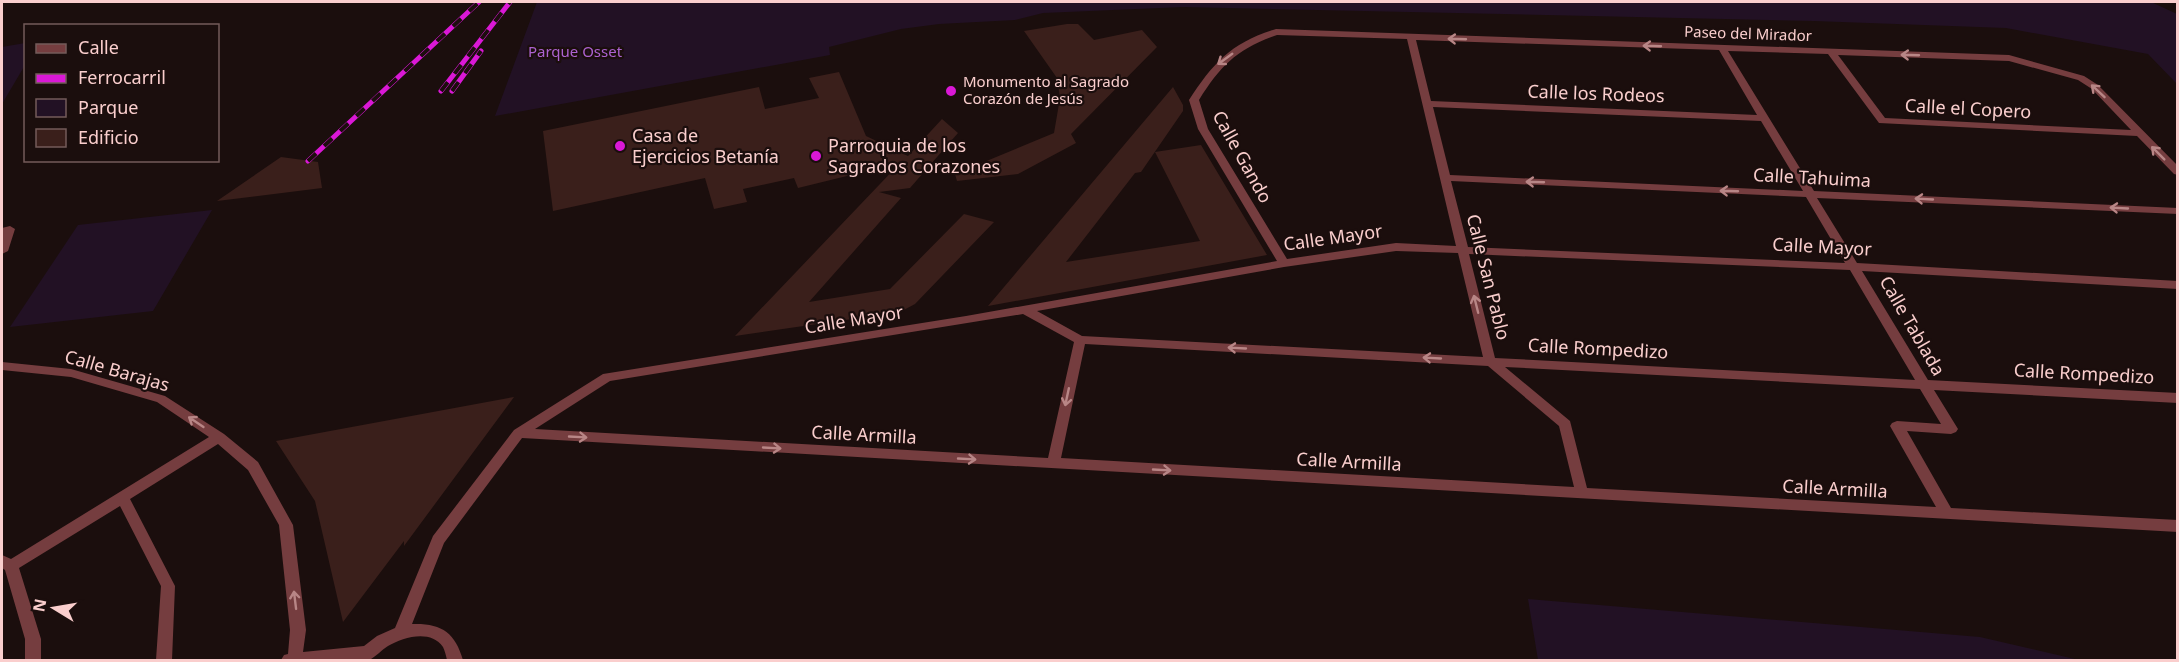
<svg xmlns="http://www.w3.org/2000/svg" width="2179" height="662" font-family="'Noto Sans',sans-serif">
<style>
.green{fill:#221124}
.building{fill:#3a1f1b}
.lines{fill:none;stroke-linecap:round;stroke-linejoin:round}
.street{fill:#753d3f;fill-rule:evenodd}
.rail-casing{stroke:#da18d6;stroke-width:5}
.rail{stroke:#1b0e0d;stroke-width:4;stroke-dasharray:11;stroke-linecap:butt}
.oneway{stroke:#b88686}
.poi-dot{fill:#da18d6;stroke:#1b0e0d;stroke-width:2}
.labels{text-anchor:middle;stroke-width:4.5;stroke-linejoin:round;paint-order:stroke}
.far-street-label{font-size:15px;fill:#facecd;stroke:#1b0e0d}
.far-park-label{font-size:15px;fill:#ac62d0;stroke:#1b0e0d}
.far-poi-label{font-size:15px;fill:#facecd;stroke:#1b0e0d;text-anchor:start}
.street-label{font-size:18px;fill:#facecd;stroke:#1b0e0d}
.poi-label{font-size:18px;fill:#facecd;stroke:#1b0e0d;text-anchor:start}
</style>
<rect width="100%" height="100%" fill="#1b0e0d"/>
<path class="green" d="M537 2H2151L2177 14V84L2148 54 2006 28 1814 21 1183 7 1043 13 1015 20 939 24 901 29 829 47 830 55 495 116Z
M25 43V65L2 104V47Z
M212 210 153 311 10 327 78 225Z
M1528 599 1980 637 2079 660H1538Z"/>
<path class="building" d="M1067 24H1078L1094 40 1142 30 1157 47 1071 134 1076 143 1018 174 957 181 955 174 1054 133 1060 98 1057 78 1024 31Z
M839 72 866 136 908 156 942 119 958 133 910 188 879 192 901 198 809 302 890 289 964 214 994 222 915 304 900 312 735 336 900 163 798 188 794 178 743 189 747 202 714 209 705 178 553 211 543 131 759 87 765 109 819 98 809 78Z
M1173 87 1183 105V111L1141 172 1135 173 1066 262 1200 241 1155 152 1201 145 1267 255 988 306Z
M281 157 318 162 322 188 217 201Z
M514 397 404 546V541L343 622 315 501 276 441Z"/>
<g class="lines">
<path class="street" d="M1276 29 2009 55 2084 76 2098 85 2178 166V175L2174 174 2137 136 1879 123 1828 54 1728 51 1814 191 2178 208V214L1817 198 1857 263 2178 281V289L1862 271 1928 380 2178 393V403L1934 390 1958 429 1956 432 1951 434 1907 431 1951 508 2178 520V532L522 438 444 543 412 624C441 623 455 632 463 660H447C446 656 445 651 443 647 431 629 403 637 388 646 381 650 376 657 369 660 363 662 294 660 281 660L284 655 288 654 290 630 279 525 248 470 218 444 130 499 175 586 172 660H156L161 586 120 506 19 568 41 639V660H25V639L5 570 2 568V555L11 559 209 437 157 402 71 377 2 370V362L71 369 165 396 224 434 258 462 293 525 306 630 303 652 364 646 377 636 395 628 433 536 514 430 603 374 966 316 1277 261 1198 129 1189 100C1213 63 1232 42 1276 29ZM1277 35 1407 39 1456 246 1396 243 1287 259 1208 129 1199 100C1221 65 1237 49 1277 35ZM1416 40 1719 50 1757 115 1431 101ZM1838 55 2009 61 2078 80 2092 89 2131 130 1885 118ZM1433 107 1761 121 1803 191 1450 175ZM1451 181 1806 197 1845 263 1468 247ZM1396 251 1458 253 1483 357 1082 336 1037 311 1284 267ZM1469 254 1850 270 1915 380 1495 358ZM1023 314 1074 342 1048 458 535 429 610 381ZM1085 344 1488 366 1559 426 1574 487 1061 458ZM1505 367 1920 389 1941 424 1897 421 1892 423 1890 426 1936 507 1587 488 1570 421Z
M10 226 15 229 8 251 2 254V228Z"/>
<defs>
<path id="rail" d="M441 91 510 2
M452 91 481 51
M308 161 479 2"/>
</defs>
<use href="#rail" class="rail-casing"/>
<use href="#rail" class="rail"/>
</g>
<defs><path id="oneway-shaft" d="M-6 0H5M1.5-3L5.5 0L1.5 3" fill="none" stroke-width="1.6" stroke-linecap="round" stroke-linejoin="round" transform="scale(1.5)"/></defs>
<g class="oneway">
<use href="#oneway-shaft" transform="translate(1457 39) rotate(-178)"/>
<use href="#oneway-shaft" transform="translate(1652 46) rotate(-178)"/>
<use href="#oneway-shaft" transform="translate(1910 55) rotate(-178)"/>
<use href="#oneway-shaft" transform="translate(1225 59) rotate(144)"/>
<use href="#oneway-shaft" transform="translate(2098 91) rotate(-137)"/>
<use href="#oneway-shaft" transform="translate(2158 153) rotate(-135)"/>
<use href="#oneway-shaft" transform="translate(1535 182) rotate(-178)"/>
<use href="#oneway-shaft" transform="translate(1729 191) rotate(-178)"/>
<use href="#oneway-shaft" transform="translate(1924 199) rotate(-177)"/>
<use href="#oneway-shaft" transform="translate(2119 208) rotate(-177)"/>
<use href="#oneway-shaft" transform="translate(1476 304) rotate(-104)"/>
<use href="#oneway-shaft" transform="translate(1237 348) rotate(-177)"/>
<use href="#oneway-shaft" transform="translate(1432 358) rotate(-177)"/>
<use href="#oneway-shaft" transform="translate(1067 397) rotate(102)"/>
<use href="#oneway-shaft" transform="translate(196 422) rotate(-146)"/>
<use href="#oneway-shaft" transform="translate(578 437) rotate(3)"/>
<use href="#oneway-shaft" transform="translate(772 448) rotate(3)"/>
<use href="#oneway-shaft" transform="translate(967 459) rotate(3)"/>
<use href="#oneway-shaft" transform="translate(1162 470) rotate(3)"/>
<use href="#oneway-shaft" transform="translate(295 600) rotate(-97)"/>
</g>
<g class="poi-dot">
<circle cx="951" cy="91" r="6"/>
<circle cx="620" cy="146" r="6"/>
<circle cx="816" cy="156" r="6"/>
</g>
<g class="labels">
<g class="far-street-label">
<text transform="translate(1748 34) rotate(2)" y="5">Paseo del Mirador</text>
</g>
<g class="far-park-label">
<text x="575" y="57">Parque Osset</text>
</g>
<g class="far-poi-label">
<text x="963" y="87">Monumento al Sagrado<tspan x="963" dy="17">Corazón de Jesús</tspan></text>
</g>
<g class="street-label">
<text transform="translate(1596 94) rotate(2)" y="6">Calle los Rodeos</text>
<text transform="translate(1968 109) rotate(3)" y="6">Calle el Copero</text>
<text transform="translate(1242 157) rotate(61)" y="6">Calle Gando</text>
<text transform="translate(1812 178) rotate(3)" y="6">Calle Tahuima</text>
<text transform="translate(1333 238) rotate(-8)" y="6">Calle Mayor</text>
<text transform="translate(1822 247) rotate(3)" y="6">Calle Mayor</text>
<text transform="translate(1488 277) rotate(76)" y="6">Calle San Pablo</text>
<text transform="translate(854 320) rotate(-9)" y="6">Calle Mayor</text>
<text transform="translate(1912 326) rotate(60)" y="6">Calle Tablada</text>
<text transform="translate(1598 349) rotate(3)" y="6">Calle Rompedizo</text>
<text transform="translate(117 371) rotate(16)" y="6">Calle Barajas</text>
<text transform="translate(2084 374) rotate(3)" y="6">Calle Rompedizo</text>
<text transform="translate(864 435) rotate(3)" y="6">Calle Armilla</text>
<text transform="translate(1349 462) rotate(3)" y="6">Calle Armilla</text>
<text transform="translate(1835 489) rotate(3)" y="6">Calle Armilla</text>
</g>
<g class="poi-label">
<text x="632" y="142">Casa de<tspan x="632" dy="21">Ejercicios Betanía</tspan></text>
<text x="828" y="152">Parroquia de los<tspan x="828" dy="21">Sagrados Corazones</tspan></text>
</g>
</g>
<rect width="2179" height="662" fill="none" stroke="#facecd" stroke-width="6"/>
<rect x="24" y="24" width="195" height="138" fill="#1b0e0d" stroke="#745b5a" stroke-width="1.5"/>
<rect x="36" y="44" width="30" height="9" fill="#753d3f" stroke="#745b5a" stroke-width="1.5"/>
<text x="78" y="54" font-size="18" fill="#facecd">Calle</text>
<rect x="36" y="74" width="30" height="9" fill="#da18d6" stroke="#745b5a" stroke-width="1.5"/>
<text x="78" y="84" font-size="18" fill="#facecd">Ferrocarril</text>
<rect x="36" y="99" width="30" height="18" fill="#221124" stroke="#745b5a" stroke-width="1.5"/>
<text x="78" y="114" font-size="18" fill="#facecd">Parque</text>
<rect x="36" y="129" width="30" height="18" fill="#3a1f1b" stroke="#745b5a" stroke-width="1.5"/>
<text x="78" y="144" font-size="18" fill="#facecd">Edificio</text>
<g transform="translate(54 608) rotate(281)" stroke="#1b0e0d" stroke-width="4.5" paint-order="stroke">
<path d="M0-4.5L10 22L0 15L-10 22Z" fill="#facecd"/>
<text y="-9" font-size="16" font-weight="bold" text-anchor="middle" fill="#facecd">N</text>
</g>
</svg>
